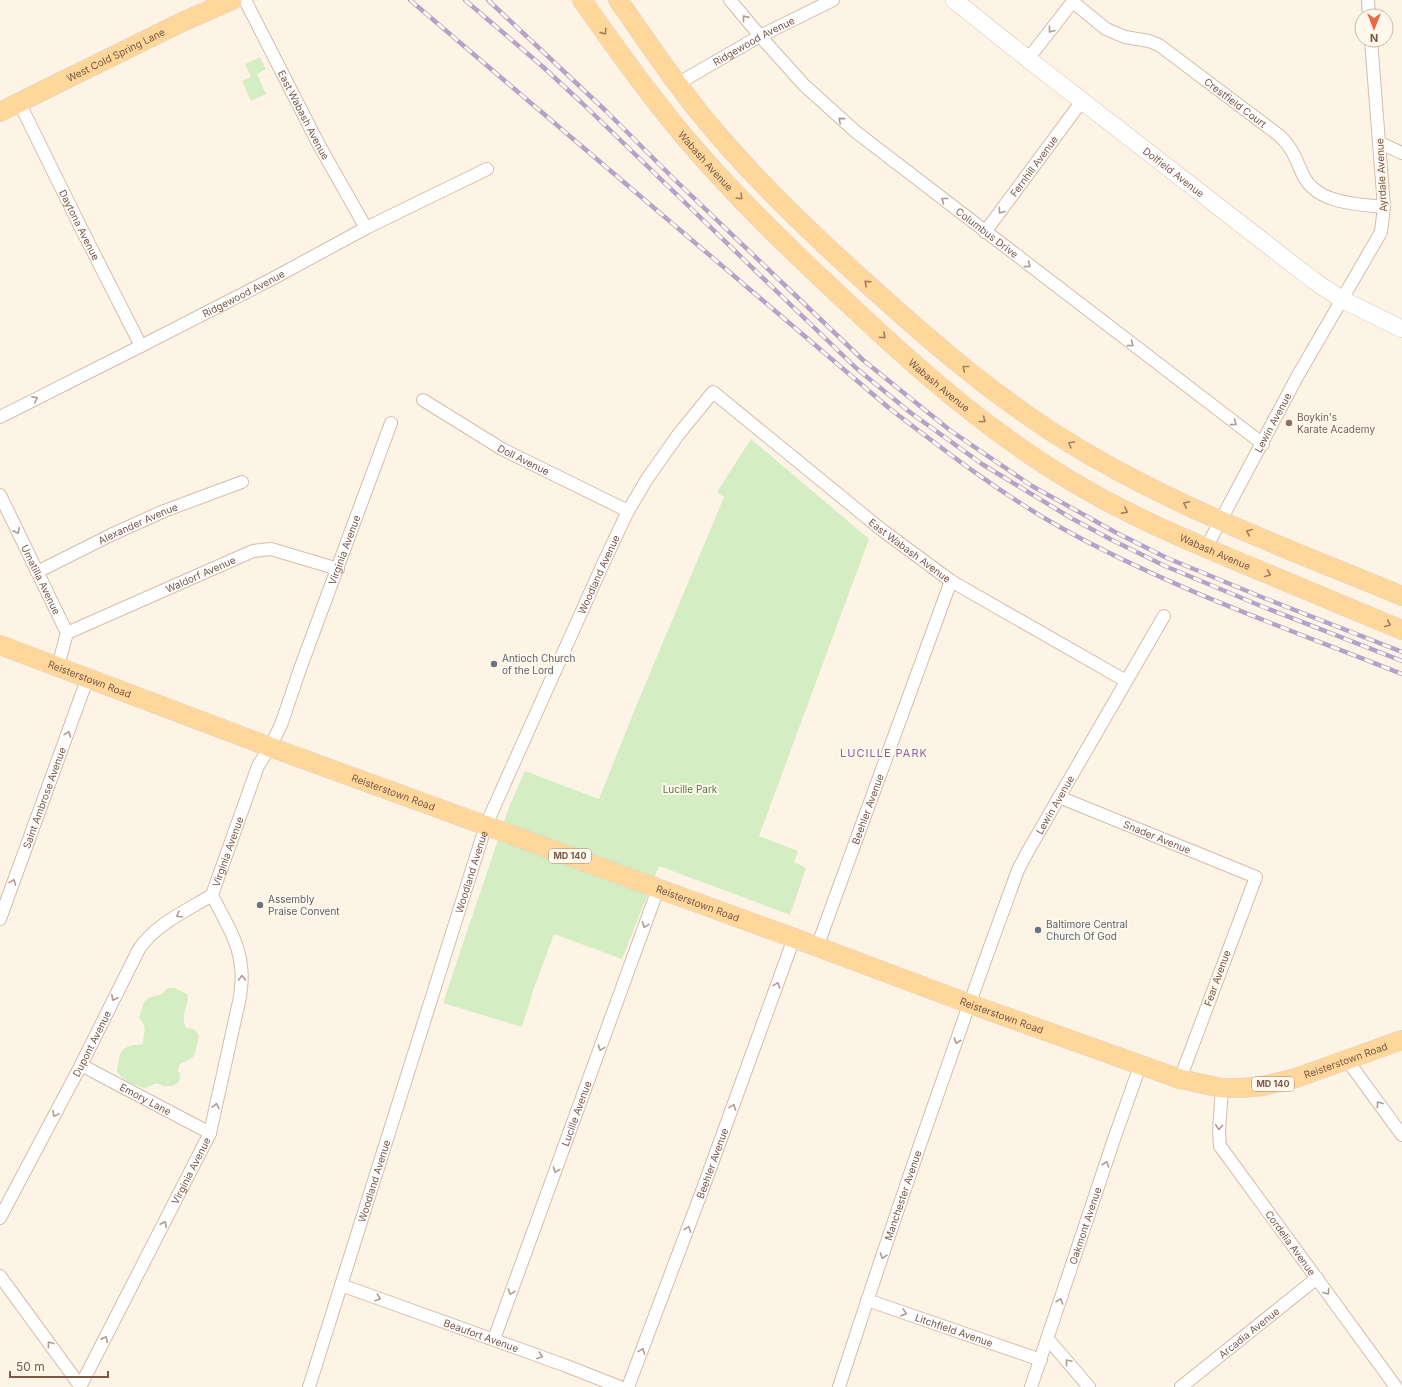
<svg xmlns="http://www.w3.org/2000/svg" width="1402" height="1387" font-family="Inter,sans-serif">
<style>
.green{fill:#d5edc3}
.lines{fill:none;stroke-linecap:round;stroke-linejoin:round}
.street-casing{stroke:#d3bdad;stroke-width:14}
.secondary-casing{stroke:#d6bdaa;stroke-width:18}
.primary-casing{stroke:#dcd4cf;stroke-width:20}
.street{stroke:#fff;stroke-width:12}
.secondary{stroke:#fff;stroke-width:17}
.primary{stroke:#ffd79b;stroke-width:19}
.rail-casing{stroke:#b6a2c9;stroke-width:4.5}
.rail{stroke:#fff8ed;stroke-width:3;stroke-dasharray:9;stroke-linecap:butt}
.oneway{stroke:#af9b91}
.oneway2{stroke:#a17e61}
.education-dot{fill:#8d6e63;stroke:#fff8ed;stroke-width:1.5}
.worship-dot{fill:#6b7280;stroke:#fff8ed;stroke-width:1.5}
.labels{text-anchor:middle;stroke-width:4;stroke-linejoin:round;paint-order:stroke}
.shield{fill:#fff8ed;stroke:#a1887a;stroke-width:1}
.shield-label{font-size:9px;font-weight:bold;fill:#795848}
.street-label{font-size:10px;fill:#795848;stroke:#fff8ed}
.education-label{font-size:10px;fill:#785e54;stroke:#fff8ed;text-anchor:start}
.worship-label{font-size:10px;fill:#5b616d;stroke:#fff8ed;text-anchor:start}
.park-label{font-size:10px;fill:#507a3c;stroke:#fff8ed}
.neighbourhood-label{font-size:11px;letter-spacing:1px;fill:#88649d;stroke:#fff8ed}
</style>
<rect width="100%" height="100%" fill="#fef4e5"/>
<path class="green" d="M260 57 266 69 257 74 266 94 251 101 242 81 251 77 245 64Z
M751 439 869 539 759 836 798 851 794 862 806 868 790 915 659 866 622 959 554 934 534 988 522 1027 443 1003 509 807 525 771 599 799 637 704 724 497 717 492Z
M167 988H175L187 994C191 1004 179 1014 186 1028L193 1029 197 1032 199 1036 195 1054 193 1057 180 1064 178 1070C184 1081 175 1088 164 1086 160 1085 159 1083 155 1084 151 1085 148 1088 143 1088 134 1084 123 1081 117 1072 120 1051 119 1046 143 1044 143 1031 149 1029 139 1018L144 1002 148 998 162 994Z"/>
<g class="lines">
<defs>
<g id="street">
<path id="s1" d="M245 0 319 145 366 228"/>
<path id="s2" d="M730 0 760 36 804 85 856 132 1263 444"/>
<path d="M1368 0 1369 16"/>
<path id="s3" d="M1073 2 1106 29 1125 37 1149 41 1159 45 1280 136C1294 150 1295 158 1303 175 1317 204 1357 204 1384 207"/>
<path d="M1028 59 1074 0"/>
<path id="s4" d="M677 84 760 36 833 0"/>
<path id="s5" d="M19 102 81 228 141 346"/>
<path d="M1380 143 1402 153"/>
<path id="s6" d="M985 232 1082 101"/>
<path id="s7" d="M423 400 502 449 628 511"/>
<path id="s8" d="M0 417 141 346 270 280 366 228 487 169"/>
<path id="s9" d="M0 495 67 633 58 666"/>
<path id="s10" d="M1206 548 1297 377 1381 232 1384 207 1371 40"/>
<path id="s11" d="M37 572 113 534 164 511 242 482"/>
<path id="s12" d="M67 633 253 551 271 549 338 569"/>
<path id="s13" d="M1059 797 1256 877 1180 1079"/>
<path id="s14" d="M0 919 88 677"/>
<path id="s15" d="M817 947 951 581"/>
<path d="M1347 1060 1402 1135"/>
<path id="s16" d="M81 1065 210 1133"/>
<path id="s17" d="M1222 1088 1219 1131 1220 1146 1396 1387"/>
<path id="s18" d="M0 1218 81 1065 139 949C156 924 186 911 212 895"/>
<path d="M0 1276 81 1387"/>
<path id="s19" d="M341 1285 564 1365 620 1387"/>
<path id="s20" d="M867 1300 1041 1360"/>
<path d="M1047 1338 1089 1387"/>
<path id="s21" d="M494 1339 658 889"/>
<path id="s22" d="M80 1387 210 1133 240 997C241 987 243 977 241 967 239 941 223 918 212 895L258 766 270 747 281 725 300 669 391 423"/>
<path id="s23" d="M309 1387 486 825 603 564 628 511 647 479 678 435 713 392 882 530 951 581 1126 681"/>
<path id="s24" d="M628 1387 702 1191 794 938"/>
<path id="s25" d="M839 1387C895 1214 955 1041 1018 870L1028 851 1164 616"/>
<path id="s26" d="M1031 1387 1113 1142 1140 1066"/>
<path id="s27" d="M1181 1387 1317 1278"/>
</g>
<g id="secondary">
<path id="s28" d="M954 0 1028 59 1313 280 1341 299 1402 329"/>
</g>
<g id="primary">
<path id="s29" d="M582 0C614 46 647 92 683 135 735 197 795 254 854 309 927 378 1004 444 1092 493 1143 522 1197 544 1251 567 1301 588 1352 609 1402 630"/>
<path d="M618 0C647 41 675 84 707 122 758 183 815 237 874 290 935 345 998 399 1068 442 1173 507 1289 549 1402 596"/>
<path id="s30" d="M0 112 182 22 232 0"/>
<path id="s31" d="M0 645 270 747 794 938 970 1004 1180 1079 1222 1088H1243L1263 1086 1296 1078 1402 1040"/>
</g>
</defs>
<use href="#street" class="street-casing"/>
<use href="#secondary" class="secondary-casing"/>
<use href="#primary" class="primary-casing"/>
<use href="#street" class="street"/>
<use href="#secondary" class="secondary"/>
<use href="#primary" class="primary"/>
<defs>
<path id="rail" d="M410 0 889 408C944 450 998 492 1058 526 1167 587 1286 628 1402 674
M465 0 542 66 581 102 856 368 911 413 982 464 1071 518 1112 540 1165 566 1261 606 1402 661
M488 0 606 111 675 180 863 360 951 431 1032 486 1115 532 1167 558 1264 598 1402 652"/>
</defs>
<use href="#rail" class="rail-casing"/>
<use href="#rail" class="rail"/>
</g>
<defs><path id="oneway-chevron" d="M-2-3.5L2.5 0L-2 3.5" fill="none" stroke-width="1.6" stroke-linecap="round" stroke-linejoin="round"/></defs>
<g class="oneway">
<use href="#oneway-chevron" transform="translate(745 18) rotate(-129)"/>
<use href="#oneway-chevron" transform="translate(1051 30) rotate(128)"/>
<use href="#oneway-chevron" transform="translate(841 120) rotate(-139)"/>
<use href="#oneway-chevron" transform="translate(944 200) rotate(-142)"/>
<use href="#oneway-chevron" transform="translate(1001 211) rotate(126)"/>
<use href="#oneway-chevron" transform="translate(1028 265) rotate(37)"/>
<use href="#oneway-chevron" transform="translate(1131 344) rotate(37)"/>
<use href="#oneway-chevron" transform="translate(35 399) rotate(-26)"/>
<use href="#oneway-chevron" transform="translate(1234 423) rotate(37)"/>
<use href="#oneway-chevron" transform="translate(17 531) rotate(64)"/>
<use href="#oneway-chevron" transform="translate(68 734) rotate(-70)"/>
<use href="#oneway-chevron" transform="translate(13 882) rotate(-70)"/>
<use href="#oneway-chevron" transform="translate(179 915) rotate(150)"/>
<use href="#oneway-chevron" transform="translate(645 925) rotate(110)"/>
<use href="#oneway-chevron" transform="translate(242 978) rotate(-89)"/>
<use href="#oneway-chevron" transform="translate(777 985) rotate(-70)"/>
<use href="#oneway-chevron" transform="translate(114 998) rotate(117)"/>
<use href="#oneway-chevron" transform="translate(957 1041) rotate(109)"/>
<use href="#oneway-chevron" transform="translate(601 1048) rotate(110)"/>
<use href="#oneway-chevron" transform="translate(1379 1104) rotate(-126)"/>
<use href="#oneway-chevron" transform="translate(216 1106) rotate(-78)"/>
<use href="#oneway-chevron" transform="translate(733 1107) rotate(-70)"/>
<use href="#oneway-chevron" transform="translate(55 1114) rotate(118)"/>
<use href="#oneway-chevron" transform="translate(1219 1127) rotate(94)"/>
<use href="#oneway-chevron" transform="translate(1106 1164) rotate(-71)"/>
<use href="#oneway-chevron" transform="translate(556 1170) rotate(110)"/>
<use href="#oneway-chevron" transform="translate(164 1224) rotate(-63)"/>
<use href="#oneway-chevron" transform="translate(688 1229) rotate(-69)"/>
<use href="#oneway-chevron" transform="translate(883 1256) rotate(109)"/>
<use href="#oneway-chevron" transform="translate(511 1292) rotate(110)"/>
<use href="#oneway-chevron" transform="translate(1327 1292) rotate(54)"/>
<use href="#oneway-chevron" transform="translate(378 1298) rotate(19)"/>
<use href="#oneway-chevron" transform="translate(1060 1301) rotate(-71)"/>
<use href="#oneway-chevron" transform="translate(904 1313) rotate(19)"/>
<use href="#oneway-chevron" transform="translate(105 1339) rotate(-63)"/>
<use href="#oneway-chevron" transform="translate(50 1344) rotate(-126)"/>
<use href="#oneway-chevron" transform="translate(642 1351) rotate(-69)"/>
<use href="#oneway-chevron" transform="translate(540 1356) rotate(20)"/>
<use href="#oneway-chevron" transform="translate(1068 1362) rotate(-130)"/>
</g>
<g class="oneway2">
<use href="#oneway-chevron" transform="translate(604 32) rotate(55)"/>
<use href="#oneway-chevron" transform="translate(740 197) rotate(46)"/>
<use href="#oneway-chevron" transform="translate(867 283) rotate(-138)"/>
<use href="#oneway-chevron" transform="translate(883 336) rotate(43)"/>
<use href="#oneway-chevron" transform="translate(965 368) rotate(-141)"/>
<use href="#oneway-chevron" transform="translate(983 420) rotate(37)"/>
<use href="#oneway-chevron" transform="translate(1071 444) rotate(-149)"/>
<use href="#oneway-chevron" transform="translate(1186 504) rotate(-155)"/>
<use href="#oneway-chevron" transform="translate(1125 511) rotate(28)"/>
<use href="#oneway-chevron" transform="translate(1249 532) rotate(-157)"/>
<use href="#oneway-chevron" transform="translate(1268 574) rotate(23)"/>
<use href="#oneway-chevron" transform="translate(1388 624) rotate(23)"/>
</g>
<circle class="education-dot" cx="1289" cy="423" r="4"/>
<g class="worship-dot">
<circle cx="494" cy="664" r="4"/>
<circle cx="260" cy="905" r="4"/>
<circle cx="1038" cy="930" r="4"/>
</g>
<g class="labels">
<g class="shield">
<rect x="549" y="849" width="42" height="14" rx="3"/>
<rect x="1252" y="1077" width="42" height="14" rx="3"/>
</g>
<g class="shield-label">
<text x="570" y="859">MD 140</text>
<text x="1273" y="1087">MD 140</text>
</g>
<g class="street-label">
<text dy="4" stroke="none"><textPath href="#s4" startOffset="88">Ridgewood Avenue</textPath></text>
<text dy="4" stroke="none"><textPath href="#s30" startOffset="129">West Cold Spring Lane</textPath></text>
<text dy="4" stroke="none"><textPath href="#s3" startOffset="194">Crestfield Court</textPath></text>
<text dy="4" stroke="none"><textPath href="#s1" startOffset="129">East Wabash Avenue</textPath></text>
<text dy="4" stroke="none"><textPath href="#s29" startOffset="203">Wabash Avenue</textPath></text>
<text dy="4" stroke="none"><textPath href="#s6" startOffset="82">Fernhill Avenue</textPath></text>
<text dy="4" stroke="none"><textPath href="#s28" startOffset="279">Dolfield Avenue</textPath></text>
<text transform="translate(1381 175) rotate(-93)" y="4">Ayrdale Avenue</text>
<text dy="4" stroke="none"><textPath href="#s5" startOffset="137">Daytona Avenue</textPath></text>
<text dy="4" stroke="none"><textPath href="#s2" startOffset="348">Columbus Drive</textPath></text>
<text dy="4" stroke="none"><textPath href="#s8" startOffset="273">Ridgewood Avenue</textPath></text>
<text dy="4" stroke="none"><textPath href="#s29" startOffset="527">Wabash Avenue</textPath></text>
<text dy="4" stroke="none"><textPath href="#s10" startOffset="142">Lewin Avenue</textPath></text>
<text dy="4" stroke="none"><textPath href="#s7" startOffset="117">Doll Avenue</textPath></text>
<text dy="4" stroke="none"><textPath href="#s11" startOffset="112">Alexander Avenue</textPath></text>
<text dy="4" stroke="none"><textPath href="#s22" startOffset="903">Virginia Avenue</textPath></text>
<text dy="4" stroke="none"><textPath href="#s23" startOffset="1333">East Wabash Avenue</textPath></text>
<text dy="4" stroke="none"><textPath href="#s29" startOffset="851">Wabash Avenue</textPath></text>
<text dy="4" stroke="none"><textPath href="#s12" startOffset="146">Waldorf Avenue</textPath></text>
<text dy="4" stroke="none"><textPath href="#s23" startOffset="864">Woodland Avenue</textPath></text>
<text dy="4" stroke="none"><textPath href="#s9" startOffset="94">Umatilla Avenue</textPath></text>
<text dy="4" stroke="none"><textPath href="#s31" startOffset="96">Reisterstown Road</textPath></text>
<text dy="4" stroke="none"><textPath href="#s31" startOffset="420">Reisterstown Road</textPath></text>
<text dy="4" stroke="none"><textPath href="#s14" startOffset="129">Saint Ambrose Avenue</textPath></text>
<text dy="4" stroke="none"><textPath href="#s25" startOffset="622">Lewin Avenue</textPath></text>
<text dy="4" stroke="none"><textPath href="#s15" startOffset="147">Beehler Avenue</textPath></text>
<text dy="4" stroke="none"><textPath href="#s13" startOffset="106">Snader Avenue</textPath></text>
<text dy="4" stroke="none"><textPath href="#s22" startOffset="579">Virginia Avenue</textPath></text>
<text dy="4" stroke="none"><textPath href="#s23" startOffset="540">Woodland Avenue</textPath></text>
<text dy="4" stroke="none"><textPath href="#s31" startOffset="744">Reisterstown Road</textPath></text>
<text transform="translate(1217 978) rotate(-70)" y="4">Fear Avenue</text>
<text dy="4" stroke="none"><textPath href="#s31" startOffset="1068">Reisterstown Road</textPath></text>
<text dy="4" stroke="none"><textPath href="#s18" startOffset="197">Dupont Avenue</textPath></text>
<text dy="4" stroke="none"><textPath href="#s31" startOffset="1428">Reisterstown Road</textPath></text>
<text dy="4" stroke="none"><textPath href="#s16" startOffset="73">Emory Lane</textPath></text>
<text dy="4" stroke="none"><textPath href="#s21" startOffset="240">Lucille Avenue</textPath></text>
<text dy="4" stroke="none"><textPath href="#s24" startOffset="239">Beehler Avenue</textPath></text>
<text dy="4" stroke="none"><textPath href="#s22" startOffset="243">Virginia Avenue</textPath></text>
<text dy="4" stroke="none"><textPath href="#s23" startOffset="216">Woodland Avenue</textPath></text>
<text dy="4" stroke="none"><textPath href="#s25" startOffset="202">Manchester Avenue</textPath></text>
<text dy="4" stroke="none"><textPath href="#s26" startOffset="170">Oakmont Avenue</textPath></text>
<text dy="4" stroke="none"><textPath href="#s17" startOffset="178">Cordelia Avenue</textPath></text>
<text dy="4" stroke="none"><textPath href="#s20" startOffset="92">Litchfield Avenue</textPath></text>
<text dy="4" stroke="none"><textPath href="#s27" startOffset="87">Arcadia Avenue</textPath></text>
<text dy="4" stroke="none"><textPath href="#s19" startOffset="149">Beaufort Avenue</textPath></text>
</g>
<g class="education-label">
<text x="1297" y="421">Boykin's<tspan x="1297" dy="12">Karate Academy</tspan></text>
</g>
<g class="worship-label">
<text x="502" y="662">Antioch Church<tspan x="502" dy="12">of the Lord</tspan></text>
<text x="268" y="903">Assembly<tspan x="268" dy="12">Praise Convent</tspan></text>
<text x="1046" y="928">Baltimore Central<tspan x="1046" dy="12">Church Of God</tspan></text>
</g>
<g class="park-label">
<text x="690" y="793">Lucille Park</text>
</g>
<g class="neighbourhood-label">
<text x="884" y="757">LUCILLE PARK</text>
</g>
</g>
<g transform="translate(1374 28) rotate(180)"><circle r="19" fill="#fff8ed" stroke="#c9b8ab"/>
<path d="M0-3L7 15L0 10L-7 15Z" fill="#ef6543"/>
<text y="-6" font-size="11" font-weight="bold" text-anchor="middle" fill="#795848">N</text>
</g>
<path d="M10 1371v6h98v-6" fill="none" stroke="#795848" stroke-width="2"/>
<text x="16" y="1371" font-size="12" fill="#795848" stroke="#fff8ed" stroke-width="3" paint-order="stroke">50 m</text>
</svg>
